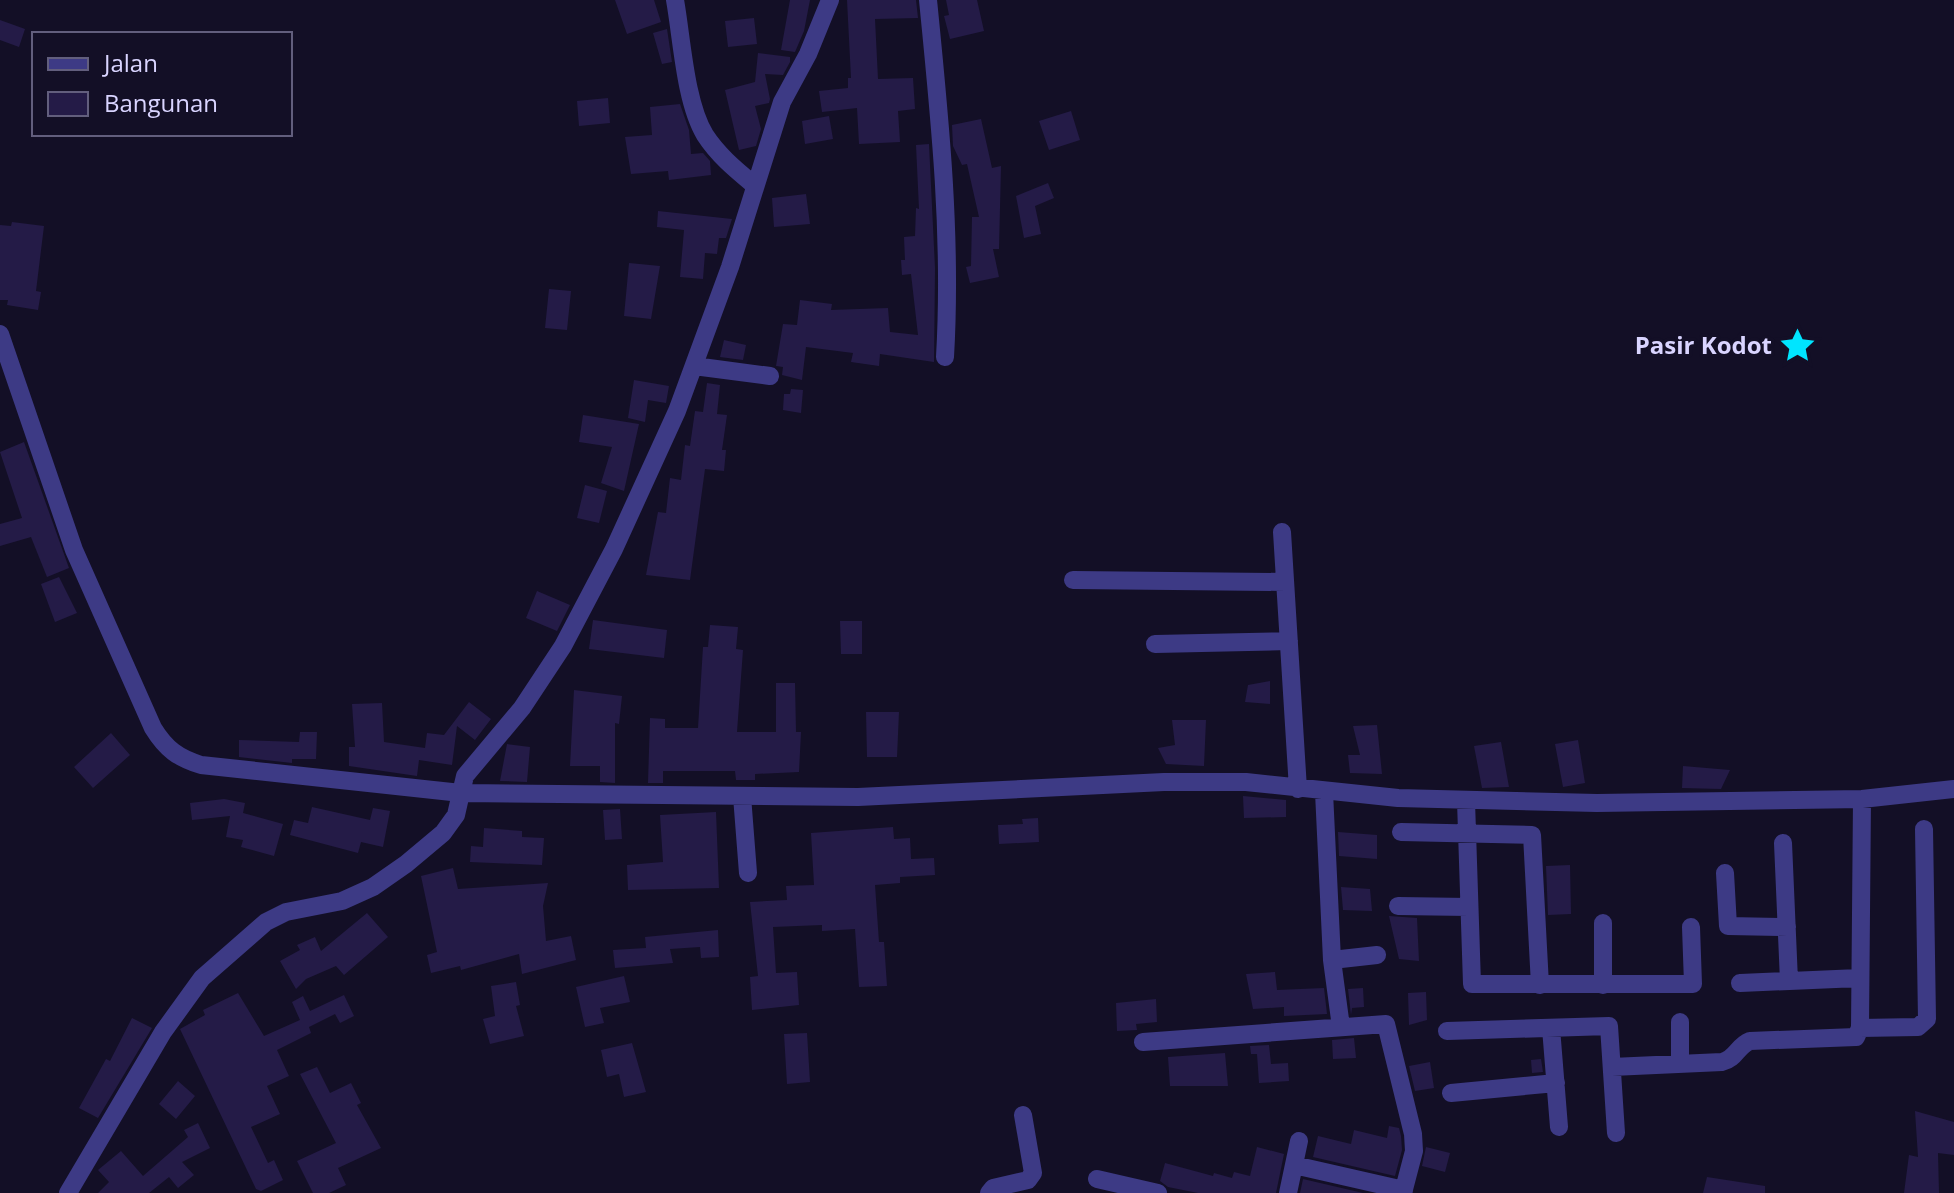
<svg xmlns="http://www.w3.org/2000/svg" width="1954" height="1193" font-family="'Open Sans',sans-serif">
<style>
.building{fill:#241b47}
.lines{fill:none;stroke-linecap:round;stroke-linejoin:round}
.minor{stroke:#3d3a85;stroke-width:18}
.labels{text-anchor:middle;stroke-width:7;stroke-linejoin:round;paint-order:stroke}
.poi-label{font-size:24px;font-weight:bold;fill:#d9d4ff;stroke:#130f26;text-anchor:end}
</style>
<rect width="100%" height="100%" fill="#130f26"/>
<path class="building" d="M615 0H654L661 22 627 34Z
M790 0H810L804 31 795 52 781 50Z
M847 0H916L918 18 875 19 878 79 913 78 915 109 898 111 900 142 859 144 857 108 822 112 819 91 848 88V78H851Z
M946 0H977L984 31 950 39 944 16 949 15Z
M754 18 757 44 728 47 725 21Z
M0 20 25 29 19 47 0 40Z
M667 29 672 62 662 64 653 33Z
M758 53 790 57V62L783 75 765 74 770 99 769 103 755 106 761 129 756 146 739 150 725 90 755 82Z
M608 98 610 123 579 126 577 101Z
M680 104 689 130 691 154 703 153 710 161 711 175 669 180 668 171 631 174 625 137 652 135 650 107Z
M1071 111 1080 140 1049 150 1039 121Z
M829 116 833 139 805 144 802 121Z
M981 119 992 168 1001 166 999 249H993L999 277 970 283 966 267 971 266 972 217H979L967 164 962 165 953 146 952 125Z
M929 144 935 268 934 362 880 354 879 366 851 362 853 353 806 347 802 380 782 375 783 367 776 366 783 324 797 325 800 300 832 304 831 310 888 308 890 332 918 335 911 274 902 275 901 260H905L904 237 915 236 916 208 919 209 916 145Z
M1048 183 1054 198 1035 206 1041 234 1024 238 1016 196Z
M806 194 810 224 774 227 772 198Z
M658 211 732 219 726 238H719L717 254 705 253 703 279 680 277 684 230 657 227Z
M12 222 44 226 36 291 41 292 38 310 7 305 8 300H0V225L11 226Z
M629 263 660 266 651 319 624 316Z
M549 289 571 291 567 330 545 328Z
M724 340 746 345 743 360 720 357Z
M634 380 669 386 666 403 648 400 645 422 628 418Z
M707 383 720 385 717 414 727 415 722 450H726L724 471 705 469 690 580 646 575 658 512 666 513 670 478 681 480 685 445 690 446 695 411 703 412Z
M791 389 803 390 801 413 783 410 784 394H790Z
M583 415 639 424 624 491 601 483 612 447 579 442Z
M24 442 69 568 47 577 31 537 0 546V524L22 518 0 452Z
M585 485 607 491 599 523 577 518Z
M59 577 77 613 55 622 41 584Z
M537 591 570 605 557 631 526 618Z
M593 620 667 630 664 658 589 649Z
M840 621H862V654H841Z
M710 625 738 627 736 649 743 650 737 732H776V683H795L796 732H801L799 772 755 774V780H736L735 771H663V783H648L650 718 665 719V728H698L703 647H708Z
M1270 681V704L1245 702 1248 685Z
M574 690 622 696 619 724 615 723V783L600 782V766H570Z
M469 702 491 719 475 740 457 726 452 765 419 760 417 776 349 766V747H355L352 704 382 703 384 742 425 748 427 733 444 735Z
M866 712H899L897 757H867Z
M1172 720H1206L1204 766 1166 764 1158 748 1175 745Z
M1377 725 1382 774 1350 773 1348 755H1360L1353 726Z
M300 732H317L316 759H292V763L239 757V740L299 742Z
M111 733 130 755 93 788 74 767Z
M1578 740 1585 783 1563 787 1555 744Z
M1501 742 1509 787 1482 788 1474 746Z
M507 744 530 747 527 782 500 781Z
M1683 766 1730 770 1721 789 1682 788Z
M1243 796 1286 800V817L1244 818Z
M224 799 245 803 243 813 283 824 274 856 241 847 243 840 226 837 230 816 192 820 190 803Z
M312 807 370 820 373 808 390 811 383 847 361 842 358 853 290 835 294 820 308 823Z
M620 809 622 839 605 840 603 810Z
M716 812 719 888 628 890 627 865 663 862 660 815Z
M1038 818 1039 842 999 844 998 825 1023 824 1022 819Z
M893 827 894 839 910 838 911 859 934 858 935 875 900 877V883L875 885 879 942H884L887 986 859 987 855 929 822 931V925L773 927 776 973 797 972 799 1005 752 1010 750 977 758 976 750 902 787 900 786 886 814 885 811 833Z
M484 828 522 831V837L544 838 542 865 470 862 471 846 483 847Z
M1338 832 1377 835V859L1339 856Z
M1570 865 1571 914 1548 915 1546 866Z
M453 868 458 889 548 883 543 906 546 941 571 936 576 960 522 974 519 954 461 970 460 966 431 973 427 955 437 952 421 876Z
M1341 887 1370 889 1372 911 1343 910Z
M367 913 388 937 344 975 336 966 306 979 296 989 280 961 300 950 297 945 315 937 321 951Z
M1389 916 1417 918 1419 961 1399 959Z
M718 930 719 957 701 958 700 947 670 949 673 963 615 968 613 950 646 948 645 937Z
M1275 972 1277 990 1324 988 1327 1014 1284 1016V1007L1253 1009 1246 974Z
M624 976 630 1002 600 1008 604 1023 585 1027 576 987Z
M516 982 520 1005 516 1006 524 1036 490 1044 483 1019 495 1016 491 986Z
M1363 988 1364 1007 1352 1008 1351 1015 1348 989Z
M1426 992 1427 1020 1409 1025 1408 993Z
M238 993 264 1036 300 1020 292 1002 303 996 310 1011 344 995 354 1016 340 1023 335 1014 309 1027 311 1033 277 1050 289 1076 267 1086 280 1114 251 1127 268 1163 274 1160 283 1180 261 1191 256 1189 180 1029 205 1015 203 1010Z
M1156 999 1157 1022 1136 1024 1137 1030 1117 1031 1116 1003Z
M132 1018 152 1028 98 1118 79 1108 106 1059 110 1061Z
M807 1033 810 1082 787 1084 784 1034Z
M1354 1038 1356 1058 1333 1059 1332 1040Z
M632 1043 646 1092 624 1097 619 1074 607 1077 601 1050Z
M1269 1045 1271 1064 1288 1063 1289 1081 1259 1083 1257 1054H1251L1250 1046Z
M1225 1053 1228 1086H1170L1168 1057Z
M1541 1059 1543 1072 1532 1073 1531 1060Z
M1430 1062 1434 1088 1415 1091 1409 1066Z
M317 1067 330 1093 351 1083 361 1103 357 1105 381 1148 338 1168 346 1185 329 1193H313L297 1161 336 1143 300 1074Z
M178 1081 195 1096 176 1119 159 1104Z
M1915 1111 1954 1122V1155L1938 1153 1939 1193H1904L1909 1155 1918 1157Z
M198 1123 210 1148 182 1162 194 1175 178 1188 169 1177 149 1193H98L109 1182 98 1170 121 1151 143 1176 188 1137 184 1130Z
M1389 1126 1399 1128 1401 1136 1402 1150 1395 1176 1313 1157 1318 1136 1351 1144 1354 1130 1387 1138Z
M1257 1147 1284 1154 1276 1193H1198L1168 1187 1160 1181 1165 1163 1213 1176 1214 1173 1232 1178 1234 1172 1250 1176Z
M1426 1147 1450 1153 1445 1172 1422 1166Z
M1707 1177 1765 1186V1193H1703Z
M1303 1179 1363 1193H1300Z"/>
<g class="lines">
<path class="minor" d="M675 0C682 39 685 102 705 135 718 155 735 169 753 184
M928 0C940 120 952 237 945 357
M0 334 74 550 153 728C166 749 178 758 201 765L461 793 465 776 522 708 563 646 614 549 677 411 730 267 782 102 808 54 830 0
M694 366 770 376
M1282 532 1298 789
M1073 580 1285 582
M1155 644 1289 641
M1324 792 1332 960 1377 955
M742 796 748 873
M1466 801 1472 984H1693L1691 927
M1401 832 1532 835 1540 985
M1783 843 1789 981
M1725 873 1728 926 1787 927
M1398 906 1469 907
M1603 923V985
M1332 960 1341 1027
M1740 983 1859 978
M1680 1022V1064
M1551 1028 1559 1127
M1860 1028 1918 1027 1927 1019 1924 829
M1447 1031 1609 1026 1616 1133
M1143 1042 1386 1024 1413 1134 1414 1151 1403 1193
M1612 1067 1722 1062C1736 1059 1737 1046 1750 1041L1856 1037 1860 1028 1862 799
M1451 1093 1556 1083
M1294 1165 1404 1190
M1097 1179 1158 1193
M68 1193 163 1032 202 978 266 922 286 912 342 901 373 887 406 864 443 833 456 815 461 793 858 797 1164 782H1246L1398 798 1597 803 1862 799 1954 789
M989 1193 993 1188 1028 1180 1033 1173 1023 1115
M1288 1193 1299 1141"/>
</g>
<defs>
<symbol id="sight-bare" viewBox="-9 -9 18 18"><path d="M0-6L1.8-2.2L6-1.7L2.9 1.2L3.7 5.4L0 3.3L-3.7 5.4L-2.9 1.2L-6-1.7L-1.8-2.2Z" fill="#00e5ff" stroke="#130f26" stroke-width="2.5" paint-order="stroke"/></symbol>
</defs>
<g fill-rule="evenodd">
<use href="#sight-bare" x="1772" y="320" width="51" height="51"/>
</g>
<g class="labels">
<g class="poi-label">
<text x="1772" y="354">Pasir Kodot</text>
</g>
</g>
<rect x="32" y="32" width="260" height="104" fill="#130f26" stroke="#625e7d" stroke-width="2"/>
<rect x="48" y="58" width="40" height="12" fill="#3d3a85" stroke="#625e7d" stroke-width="2"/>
<text x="104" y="72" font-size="24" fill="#d9d4ff">Jalan</text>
<rect x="48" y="92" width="40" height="24" fill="#241b47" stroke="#625e7d" stroke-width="2"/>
<text x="104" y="112" font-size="24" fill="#d9d4ff">Bangunan</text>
</svg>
